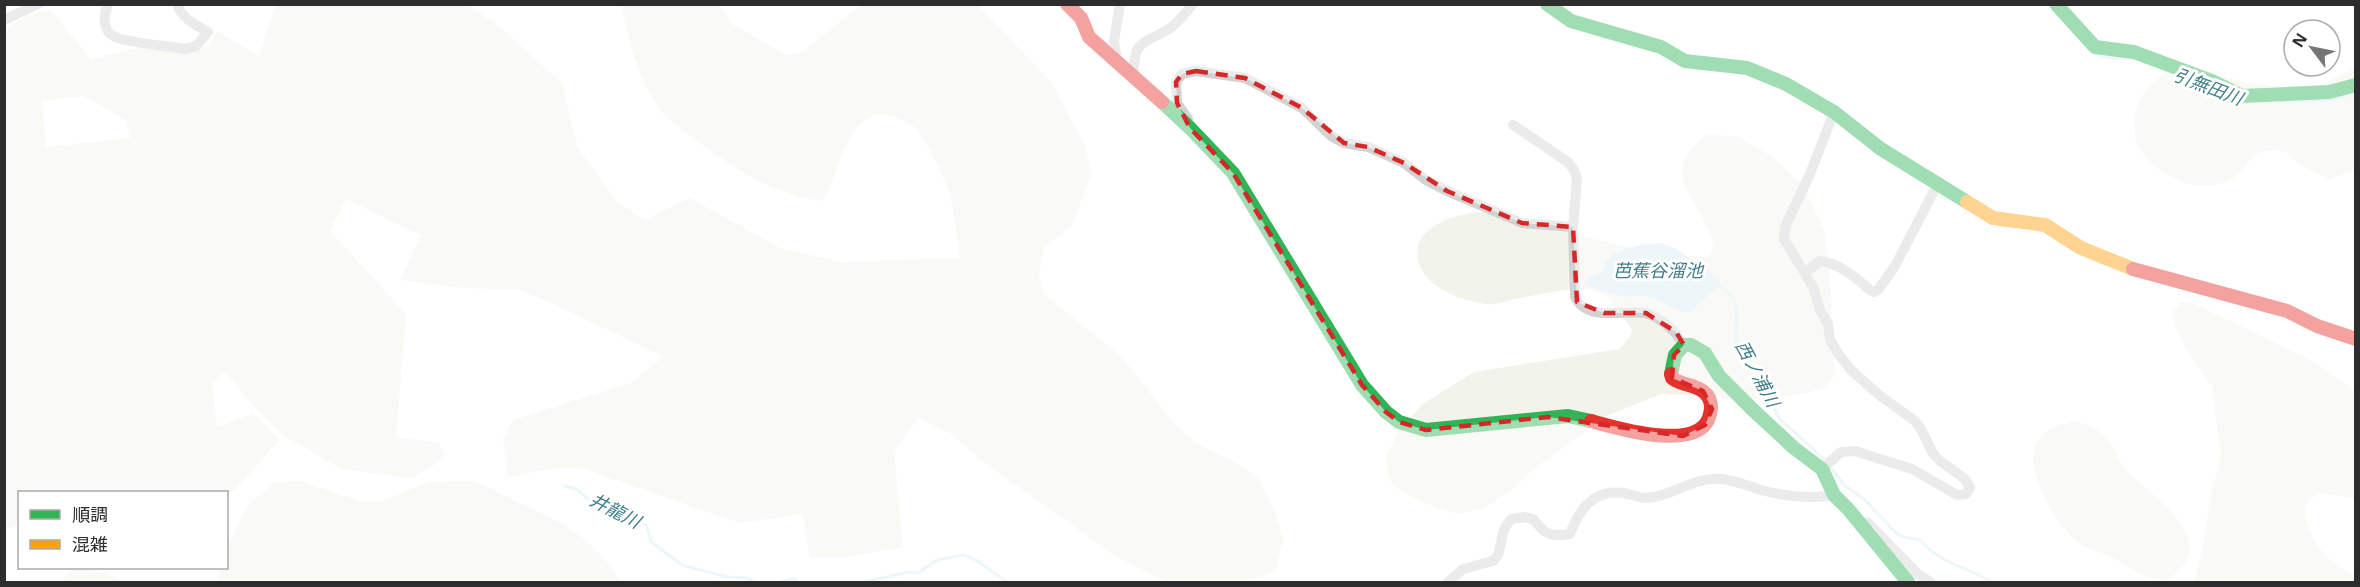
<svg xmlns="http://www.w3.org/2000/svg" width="2360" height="587" font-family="'Noto Sans','Noto Sans JP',sans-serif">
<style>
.green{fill:#f2f3eb;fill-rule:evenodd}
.water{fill:#d8ecf0}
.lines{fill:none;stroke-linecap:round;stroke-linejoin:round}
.stream{stroke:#d8ecf0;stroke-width:3}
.street{stroke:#d2d2d2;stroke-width:10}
.fast{stroke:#30b455;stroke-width:14}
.slow{stroke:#ff9f0a;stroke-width:14}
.jam{stroke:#e5322d;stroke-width:14}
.marked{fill:none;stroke:#d62828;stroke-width:4.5;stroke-dasharray:12 8;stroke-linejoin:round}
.labels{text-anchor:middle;stroke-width:6;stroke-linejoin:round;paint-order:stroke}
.water-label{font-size:18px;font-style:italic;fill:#407f8a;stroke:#fff}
</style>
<rect width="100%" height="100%" fill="#fff"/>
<path class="green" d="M276 4 468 5 501 28 562 83 578 148 618 203 645 220 690 198 780 248 841 262 960 258C956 236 955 211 948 189 943 174 926 140 915 128 903 116 879 109 865 120 839 140 839 175 823 201 773 197 719 159 682 129 675 123 666 118 661 111 638 79 629 43 622 5H720L732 24 787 55 801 53 861 5H978L1051 82 1085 146 1091 175 1072 225 1045 247 1039 273 1043 294 1123 358 1175 425 1199 445 1236 462 1259 479 1275 512 1284 540 1275 570 1262 577 1237 582 1164 581 1114 555 985 463 950 433 918 418 894 451 903 547 844 557H810L802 514 740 523 579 467 550 469 508 477 503 439 513 420 631 383 664 356 522 290 465 288 400 280 421 235 346 199 330 231 406 314 396 437 439 443 445 458 412 479 340 468 286 437 252 404 225 372 212 382 217 427 253 413 279 440 235 490 227 493 20 492 19 524 6 529 5 574V32C16 18 33 11 51 11L91 59 138 48 209 47 217 31 259 56ZM83 96 125 119 130 138 46 147 42 101Z
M2355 68V170L2345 172 2330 179C2320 175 2310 171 2301 165 2291 159 2288 149 2274 150 2248 151 2253 162 2239 174 2231 181 2215 186 2205 186 2180 187 2143 164 2136 140 2133 131 2134 117 2137 108 2141 92 2156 79 2169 70L2217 76 2274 87 2314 88Z
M1707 135 1737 136 1771 156 1802 184 1824 229 1831 292 1835 374 1826 387 1804 394 1740 401 1713 396 1661 394 1609 415 1535 468 1510 491 1484 508 1457 514 1435 507 1412 497 1394 486 1388 476 1386 456 1399 430 1424 403 1474 372 1620 349 1630 336 1632 330C1621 315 1614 297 1596 291 1576 285 1531 296 1510 300 1504 302 1495 305 1488 304 1459 302 1408 281 1419 244 1425 223 1465 211 1485 212 1510 213 1545 225 1569 232 1614 245 1661 257 1708 257L1714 247C1704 198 1652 177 1707 135Z
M2181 302 2193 303 2311 360 2355 391V499L2320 492C2316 496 2309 499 2306 504 2302 510 2306 516 2307 522 2314 547 2332 566 2355 575V582H2194L2204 542 2210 498 2221 455 2212 387 2186 349 2175 325 2173 312Z
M2076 421C2087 425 2100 429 2108 439 2116 448 2118 462 2127 471 2147 492 2204 527 2186 561 2182 569 2174 575 2167 581 2158 579 2148 578 2140 574 2130 570 2122 562 2113 557 2103 553 2092 551 2083 546 2061 534 2027 476 2034 451 2039 431 2058 425 2076 421Z
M299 481 359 501H382L430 482 474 481 558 522 585 539 612 567 620 582H217L221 568H226L228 546 248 505 273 483Z
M73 568C90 568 109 573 123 582H61Z"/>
<path class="water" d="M1661 243 1675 248 1718 278 1720 283 1718 286 1689 313 1675 309 1655 299 1643 295 1625 297 1584 285 1587 278 1601 273C1604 269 1604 265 1607 261 1619 246 1644 244 1661 243Z"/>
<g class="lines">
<path class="stream" d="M2098 54 2103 57 2130 59
M2276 102 2331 100 2347 95
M1714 285C1747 295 1733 319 1737 342L1766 385 1772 405 1780 419 1824 459
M1831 468 1845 486 1864 499 1897 534 1903 537 1920 540C1941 564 1965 566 1991 582
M565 486 576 489 593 503 610 506 647 526 651 542 682 565 727 577 747 578 755 582
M780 582 794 578 797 582
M864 582 909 572 918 573 937 560 963 555 976 560 1007 582"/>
<path class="street" d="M108 4C103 16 102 31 115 37 129 43 169 46 185 49L196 46 208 32C196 25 181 18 177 4
M4 20 38 4
M1117 60 1114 41 1120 4
M1133 79C1135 39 1138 47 1169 29 1178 23 1186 12 1193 4
M1188 119 1177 103 1176 82 1182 74 1196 71 1245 78 1302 108 1331 136 1344 143 1368 147 1404 163 1426 180 1447 191 1522 223 1573 227
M1513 125 1568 162 1574 170 1577 179 1573 227 1575 296C1585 322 1623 310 1644 313 1659 315 1677 333 1684 345
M1806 272 1820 261C1841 264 1855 277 1870 290L1874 292 1878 290 1895 266 1937 185
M1822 469 1841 452 1855 451 1912 469 1957 495 1966 494 1970 488 1965 479 1940 461 1932 452 1921 429 1915 421 1879 395 1852 371 1839 355 1830 340 1828 324 1820 310 1813 287 1784 239 1785 227 1810 174 1834 112
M1867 522 1918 574 1930 582
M1448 582 1463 569 1493 561 1498 555 1504 529 1511 519 1525 517 1533 519C1546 535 1550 537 1570 534 1579 509 1594 489 1623 493 1630 494 1638 498 1645 498 1672 497 1692 477 1721 479 1734 480 1748 486 1761 490 1784 496 1811 499 1834 495"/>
<path class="fast" d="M1547 4 1571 21 1661 47 1685 61 1747 68 1786 84 1834 112 1881 149 1967 202
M2056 4 2095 47 2134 52 2212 81 2242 96 2329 92 2356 85
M1162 102 1190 128 1233 173 1362 385 1386 412 1399 422 1426 430 1568 416 1591 421
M1671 374 1675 355 1684 345H1691L1705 353 1719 376 1752 409 1794 448 1822 469 1834 495 1849 510 1908 582"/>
<path class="slow" d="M1967 202 1993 218 2045 225 2081 248 2133 269"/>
<path class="jam" d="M1067 4 1081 18 1089 37 1162 102
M2133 269 2287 311 2317 326 2356 339
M1591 421C1617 428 1702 454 1710 414 1712 407 1711 398 1705 393 1696 384 1682 386 1672 378L1671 374"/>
</g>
<path d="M0 0H2360V587H0ZM1196 71 1245 78 1302 108 1344 143 1368 147 1404 163 1447 191 1522 223 1573 227 1577 302 1604 313H1646L1676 332 1684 345 1674 355 1672 378 1703 391 1712 409 1705 425 1683 436 1548 417 1426 430 1399 422 1386 412 1362 385 1233 173 1190 128 1177 103 1176 82 1182 74Z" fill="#fff" fill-opacity=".55" fill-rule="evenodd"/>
<path class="marked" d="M1196 71 1245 78 1302 108 1344 143 1368 147 1404 163 1447 191 1522 223 1573 227 1577 302 1604 313H1646L1676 332 1684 345 1674 355 1672 378 1703 391 1712 409 1705 425 1683 436 1548 417 1426 430 1399 422 1386 412 1362 385 1233 173 1190 128 1177 103 1176 82 1182 74Z"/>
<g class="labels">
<g class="water-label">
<text transform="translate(2208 87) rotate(21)" y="6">引無田川</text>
<text x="1658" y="277">芭蕉谷溜池</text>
<text transform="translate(1757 374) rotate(62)" y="6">西ノ浦川</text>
<text transform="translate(615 511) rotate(27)" y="6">井龍川</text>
</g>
</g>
<rect width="2360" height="587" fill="none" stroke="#2d2d2d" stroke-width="12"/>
<rect x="18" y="491" width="210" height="78" fill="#ffffff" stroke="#ababab" stroke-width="1.5"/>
<rect x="30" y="510" width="30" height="9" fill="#30b455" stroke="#ababab" stroke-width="1.5"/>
<text x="72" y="521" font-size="18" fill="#2d2d2d">順調</text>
<rect x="30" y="540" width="30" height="9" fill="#ff9f0a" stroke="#ababab" stroke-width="1.5"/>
<text x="72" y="551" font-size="18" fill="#2d2d2d">混雑</text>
<g transform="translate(2312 48) rotate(302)"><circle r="28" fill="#ffffff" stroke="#ababab" stroke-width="1.5"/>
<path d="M0-4.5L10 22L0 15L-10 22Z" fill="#767676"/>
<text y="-9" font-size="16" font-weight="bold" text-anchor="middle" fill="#2d2d2d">N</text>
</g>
</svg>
